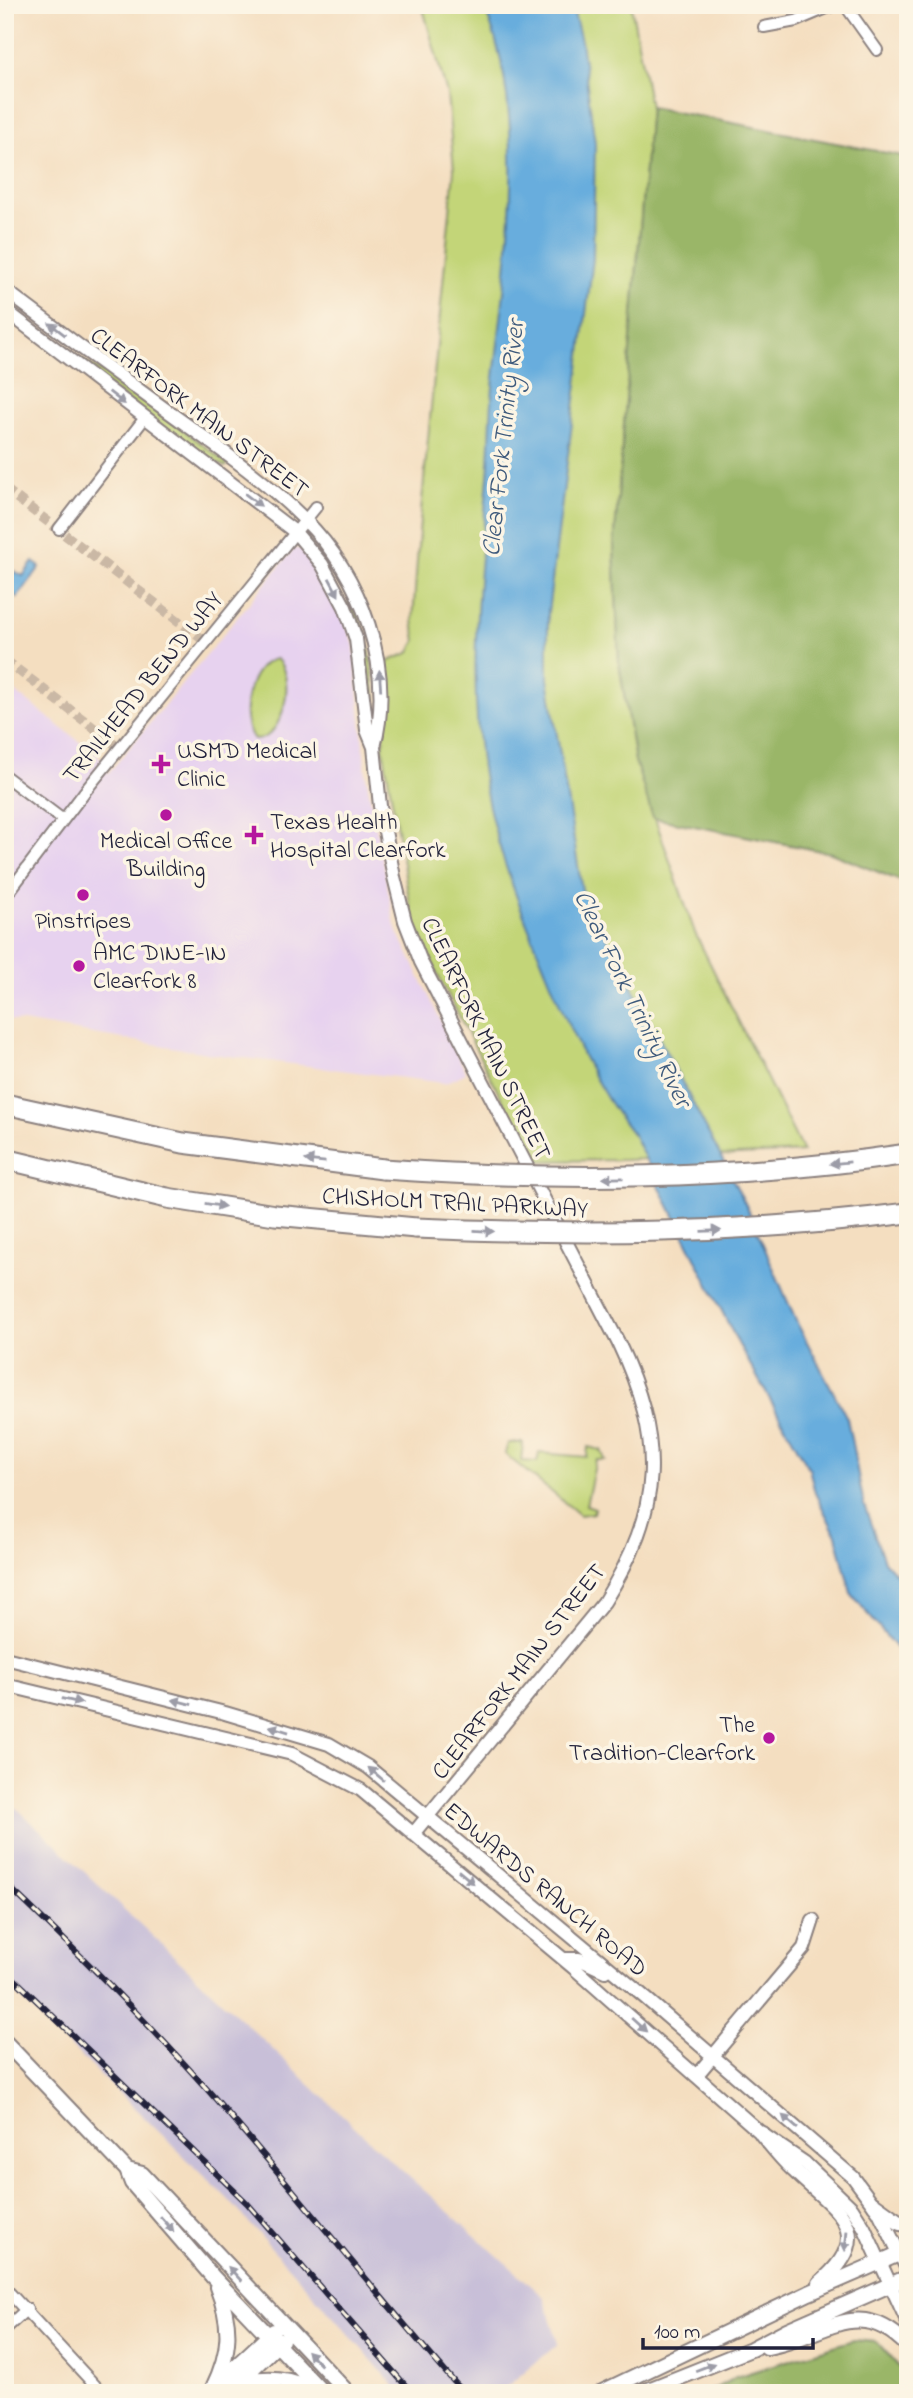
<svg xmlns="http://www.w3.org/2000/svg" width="913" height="2398" font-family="'Indie Flower',sans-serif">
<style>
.built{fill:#e7d2ef}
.industrial{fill:#c8bfd8}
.green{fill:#c3d578;stroke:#727c5a;stroke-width:2}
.forest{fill:#9ab668;stroke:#5e6c52;stroke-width:2}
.water{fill:#67addd;stroke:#44688c;stroke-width:2}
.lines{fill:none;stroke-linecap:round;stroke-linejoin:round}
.minor-tunnel{stroke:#cab8a5;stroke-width:10;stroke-dasharray:10 5;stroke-linecap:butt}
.minor-casing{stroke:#8b807e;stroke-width:14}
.tertiary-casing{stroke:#8b807e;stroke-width:16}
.secondary-casing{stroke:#8b807e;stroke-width:18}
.motorway-casing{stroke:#8b807e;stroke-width:23}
.minor{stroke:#fff;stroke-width:10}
.tertiary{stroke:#fff;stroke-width:12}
.secondary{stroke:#fff;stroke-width:14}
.motorway{stroke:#fff;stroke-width:19}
.rail-casing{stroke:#22223b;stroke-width:6}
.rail{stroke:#fcf5e5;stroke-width:3.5;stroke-dasharray:10;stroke-linecap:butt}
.motorway-bridge-casing{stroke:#8b807e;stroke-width:23;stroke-linecap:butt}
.motorway-bridge{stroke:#fff;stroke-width:19}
.oneway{fill:#9c9ca7}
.poi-dot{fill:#b5179e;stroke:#fcf5e5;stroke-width:2.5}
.labels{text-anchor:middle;stroke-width:7;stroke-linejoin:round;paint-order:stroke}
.street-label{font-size:24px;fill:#22223b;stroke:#fcf5e5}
.poi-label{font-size:24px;fill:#22223b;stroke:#fcf5e5;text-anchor:start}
.water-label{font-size:26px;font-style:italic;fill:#3e5a7c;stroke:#fcf5e5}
</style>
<rect width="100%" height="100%" fill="#fcf5e5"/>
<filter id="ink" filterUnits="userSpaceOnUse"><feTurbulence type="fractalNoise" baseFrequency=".0143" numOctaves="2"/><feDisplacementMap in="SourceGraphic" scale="14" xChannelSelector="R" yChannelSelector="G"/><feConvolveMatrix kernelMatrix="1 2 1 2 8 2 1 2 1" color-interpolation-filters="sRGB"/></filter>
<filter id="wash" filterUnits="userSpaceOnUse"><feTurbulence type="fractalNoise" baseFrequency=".00686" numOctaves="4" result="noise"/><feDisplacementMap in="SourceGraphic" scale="28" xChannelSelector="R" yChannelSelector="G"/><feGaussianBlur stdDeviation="1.57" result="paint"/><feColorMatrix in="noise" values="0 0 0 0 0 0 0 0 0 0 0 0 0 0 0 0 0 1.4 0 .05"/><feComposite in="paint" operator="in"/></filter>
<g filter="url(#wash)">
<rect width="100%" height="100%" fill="#f4dec0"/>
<path class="built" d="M294 549H301L317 565 332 589 354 645 366 776 395 926 466 1073 445 1083 213 1054 5 1019V684L102 759 108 774Z"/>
<path class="industrial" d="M5 1797 388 2158 544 2297 558 2344 499 2393H401L228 2199 5 1982Z"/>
<path class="green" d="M422 5H631L650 107 614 546 619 663 635 761 695 933 803 1152 624 1160 534 1161 442 983 420 937 411 910 383 748 386 704 382 664 409 653 416 641 413 620 419 532 454 170 447 94Z
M79 358 126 386 228 464 225 467 177 438 76 361Z
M351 601C368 634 373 662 375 699H369L347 603Z
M276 659C297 675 284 740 255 740 236 722 248 662 276 659Z
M508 1443H523L521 1461 537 1462 539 1453 587 1457 588 1447 601 1450 605 1460H596L586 1505 595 1508 593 1513 580 1515 505 1454Z"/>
<path class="forest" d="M650 107 908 157V884L831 853 653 818 635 761 619 663 614 546Z
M853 2340 877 2342 908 2377V2393H707L736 2377Z"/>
<path class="water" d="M483 5H572L581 41 595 143 593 259 548 612V679L582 890 747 1207 796 1321 847 1418 864 1505 884 1561 908 1587V1663L851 1593 836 1535 815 1493 809 1468 739 1345 634 1136C594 1087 569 1028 546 971 527 924 507 876 494 827 463 713 478 592 488 477 491 443 490 410 494 377 507 268 530 108 483 5Z
M33 562 40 567 17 598 5 582 14 571 23 576Z"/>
</g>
<g filter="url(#ink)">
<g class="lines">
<path class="minor-tunnel" d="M5 489 206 642
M5 660 120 748"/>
<defs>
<path id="minor" d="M845 5 877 50
M764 27 796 21 834 5
M59 529 144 419
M5 776 63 820
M5 897 86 790 316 507
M5 2288 102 2393
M5 2329 27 2309"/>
<path id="tertiary" d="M5 290C56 329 107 367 158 404 207 440 261 476 304 519 362 576 395 668 374 747
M5 310 295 532 322 564 345 607 356 639 367 730 374 747 380 806 394 877 405 921 421 962 618 1342C665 1441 663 1508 604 1602L413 1834
M5 1658 225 1713 329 1744 368 1767 642 1995 853 2177 879 2212 908 2271
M5 1685 292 1754 361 1790 574 1968 762 2134 805 2163 852 2208 864 2227 908 2323
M564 1959H579L605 1971
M696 2076 804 1948 813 1920"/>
<path id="secondary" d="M5 2042 127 2170 132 2183 213 2277 323 2393
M762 2134C772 2146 782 2159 794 2170 833 2208 881 2231 820 2283
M127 2170 142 2174 348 2393
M875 2205 900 2223 908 2224
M767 2347C823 2338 857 2293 908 2346
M219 2382 274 2331
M238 2382C266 2377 291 2376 315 2393
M213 2388C231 2351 232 2325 217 2287
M227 2393 282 2340
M600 2393 809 2293 908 2250
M641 2393 751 2349 787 2330 908 2277"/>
<path id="motorway" d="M5 1104 183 1143 383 1169
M5 1159 167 1198 275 1215 416 1228"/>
</defs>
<use href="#minor" class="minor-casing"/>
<use href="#tertiary" class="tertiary-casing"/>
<use href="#secondary" class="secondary-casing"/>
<use href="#motorway" class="motorway-casing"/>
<use href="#minor" class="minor"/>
<use href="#tertiary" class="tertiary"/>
<use href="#secondary" class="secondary"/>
<use href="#motorway" class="motorway"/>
<defs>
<path id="rail" d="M5 1883C75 1949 142 2016 206 2088 294 2188 375 2294 464 2393
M5 1970 247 2203 412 2393"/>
</defs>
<use href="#rail" class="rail-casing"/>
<use href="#rail" class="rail"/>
<defs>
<path id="motorway-bridge" d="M383 1169C559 1181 733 1180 908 1154
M416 1228C581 1235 743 1234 908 1213"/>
</defs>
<use href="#motorway-bridge" class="motorway-bridge-casing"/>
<use href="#motorway-bridge" class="motorway-bridge"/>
</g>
<defs><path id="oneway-solid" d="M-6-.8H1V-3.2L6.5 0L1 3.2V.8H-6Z" transform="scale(1.75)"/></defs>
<g class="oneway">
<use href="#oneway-solid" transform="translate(57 329) rotate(-143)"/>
<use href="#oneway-solid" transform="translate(117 398) rotate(38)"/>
<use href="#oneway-solid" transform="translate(253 500) rotate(37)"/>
<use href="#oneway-solid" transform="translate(334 587) rotate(62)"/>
<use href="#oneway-solid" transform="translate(380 680) rotate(-94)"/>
<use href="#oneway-solid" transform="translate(315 1161) rotate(-174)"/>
<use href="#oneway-solid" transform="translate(840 1163) rotate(174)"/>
<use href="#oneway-solid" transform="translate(613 1178) rotate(179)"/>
<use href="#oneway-solid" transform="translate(215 1205) rotate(9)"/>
<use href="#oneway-solid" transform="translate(484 1231) rotate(3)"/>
<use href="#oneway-solid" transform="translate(711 1231) rotate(-2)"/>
<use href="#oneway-solid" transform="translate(72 1701) rotate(13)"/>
<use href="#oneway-solid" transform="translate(182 1702) rotate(-166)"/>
<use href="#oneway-solid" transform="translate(279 1729) rotate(-163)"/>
<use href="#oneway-solid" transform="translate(376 1774) rotate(-140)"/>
<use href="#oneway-solid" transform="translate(466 1877) rotate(40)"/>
<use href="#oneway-solid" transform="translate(639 2025) rotate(42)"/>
<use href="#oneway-solid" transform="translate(790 2122) rotate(-139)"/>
<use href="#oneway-solid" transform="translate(167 2224) rotate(49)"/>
<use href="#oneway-solid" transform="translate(846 2241) rotate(95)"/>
<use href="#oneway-solid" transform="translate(235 2274) rotate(-133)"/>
<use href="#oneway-solid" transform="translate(314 2358) rotate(-134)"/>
<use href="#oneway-solid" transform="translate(705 2367) rotate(-21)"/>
</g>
</g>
<g class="poi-dot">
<path d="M157.5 753.5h7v7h7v7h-7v7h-7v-7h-7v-7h7z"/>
<circle cx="166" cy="815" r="7"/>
<path d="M250.5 824.5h7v7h7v7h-7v7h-7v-7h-7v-7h7z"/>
<circle cx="83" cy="895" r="7"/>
<circle cx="79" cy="966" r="7"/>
<circle cx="769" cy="1738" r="7"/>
</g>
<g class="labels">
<g class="street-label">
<text transform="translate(200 412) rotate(37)" y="8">CLEARFORK MAIN STREET</text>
<text transform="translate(142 687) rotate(-51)" y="8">TRAILHEAD BEND WAY</text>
<text transform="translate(487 1038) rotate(64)" y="8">CLEARFORK MAIN STREET</text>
<text transform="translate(455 1202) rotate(3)" y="8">CHISHOLM TRAIL PARKWAY</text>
<text transform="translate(518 1671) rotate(-52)" y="8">CLEARFORK MAIN STREET</text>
<text transform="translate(546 1889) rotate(40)" y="8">EDWARDS RANCH ROAD</text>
</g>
<g class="poi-label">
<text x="177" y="758">USMD Medical<tspan x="177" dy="28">Clinic</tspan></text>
<text x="270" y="829">Texas Health<tspan x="270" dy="28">Hospital Clearfork</tspan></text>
<text x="166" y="848" text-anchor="middle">Medical Office<tspan x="166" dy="28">Building</tspan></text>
<text x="83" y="928" text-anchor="middle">Pinstripes</text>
<text x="93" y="960">AMC DINE-IN<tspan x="93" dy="28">Clearfork 8</tspan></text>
<text x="755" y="1732" text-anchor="end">The<tspan x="755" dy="28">Tradition-Clearfork</tspan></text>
</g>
<g class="water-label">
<text transform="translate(502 438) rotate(-84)" y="9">Clear Fork Trinity River</text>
<text transform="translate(634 998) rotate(64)" y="9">Clear Fork Trinity River</text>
</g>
</g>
<rect width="913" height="2398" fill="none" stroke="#fcf5e5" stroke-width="28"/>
<path d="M643 2338v10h170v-10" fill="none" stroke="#22223b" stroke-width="3.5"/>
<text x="654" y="2338" font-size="21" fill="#22223b" stroke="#fcf5e5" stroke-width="5" paint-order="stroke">100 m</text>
</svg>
